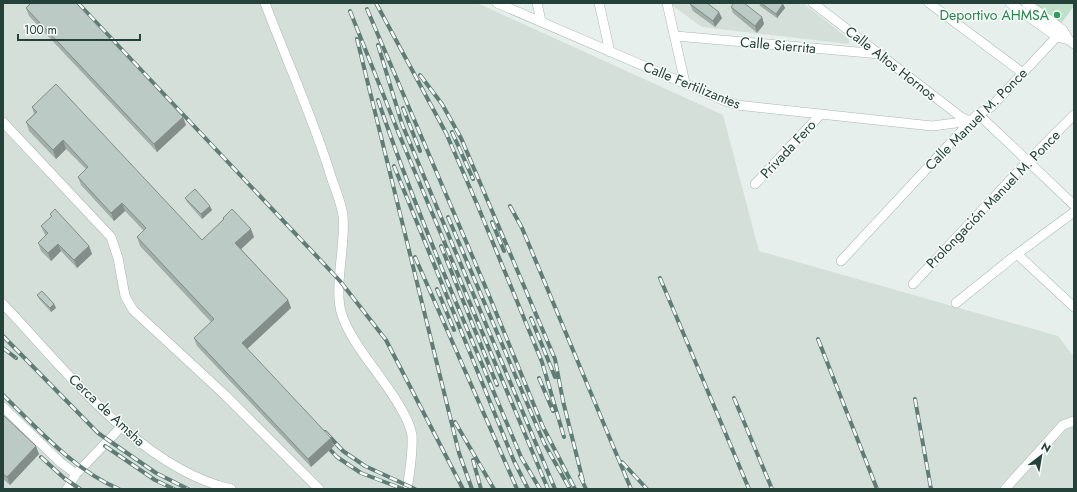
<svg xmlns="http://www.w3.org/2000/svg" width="1077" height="492" font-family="Jost,sans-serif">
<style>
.built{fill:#d4dfda}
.green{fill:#bfe0c8}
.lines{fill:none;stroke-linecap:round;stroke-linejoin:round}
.minor-casing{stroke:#a8b8b2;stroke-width:10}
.minor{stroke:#fff;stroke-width:9}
.rail-casing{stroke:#5f7d75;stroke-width:4}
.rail{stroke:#f7fbf9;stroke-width:2.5;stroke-dasharray:8;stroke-linecap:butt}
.wall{fill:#a1aea9}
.shaded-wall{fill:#838d89}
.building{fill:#bbcac4;stroke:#838d89}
.leisure-dot{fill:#2e9e5b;stroke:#f7fbf9;stroke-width:1.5}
.labels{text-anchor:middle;stroke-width:3;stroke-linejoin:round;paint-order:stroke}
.leisure-label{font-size:14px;fill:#27864d;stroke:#f7fbf9;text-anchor:end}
.street-label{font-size:14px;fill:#24423a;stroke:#f7fbf9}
</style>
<rect width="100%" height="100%" fill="#e6efeb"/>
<path class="built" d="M3 3H477L723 115 759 251 1058 336 1074 357V489H3Z
M672 3H803L849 39V44L702 27 673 6Z"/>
<path class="green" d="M1030 3H1074V6L1060 25Z"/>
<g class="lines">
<defs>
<path id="minor" d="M265 3C286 59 311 113 329 170 333 185 341 200 343 216 346 245 333 289 342 315 352 345 384 378 400 407 405 415 410 425 412 435 413 453 410 471 407 489
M497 3 723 100 737 105 932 126 971 121
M537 3 541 21
M599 3 610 52
M667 3 685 83
M813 3 961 117 970 121
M929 3 1023 73
M1010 3 1057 37 1069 40
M1026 3 1063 30 1069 40 1074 44
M676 36 880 54
M978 114 1074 205
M3 122 111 237 118 258 125 296 133 310 225 395 319 489
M755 184 821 114
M1017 254 1074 307
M841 261 971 121 978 114 991 107 1063 30
M913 284 1028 161 1074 115
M956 303 1017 254 1074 212
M3 304C65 369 140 468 231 489
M3 407 60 462 76 474 121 427
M67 489 76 474
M1005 489 1063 425 1074 421"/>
</defs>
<use href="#minor" class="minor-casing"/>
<use href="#minor" class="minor"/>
<defs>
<path id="rail" d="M78 3 340 281 386 340 463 489
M376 3 446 133 477 204 542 362 564 437
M367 9 488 293 543 427 575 489
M350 11 399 134 548 489
M357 39 459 453 472 489
M378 45 402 124 555 489
M420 75 442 104 461 138 555 359 563 401 583 481
M378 100C419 221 472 339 521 457L540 489
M403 108 420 151
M452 132 473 179
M394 166 514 461 528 489
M510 206 522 228 631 489
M448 217 544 443 570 489
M492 222 504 251
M441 246 497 385
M415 257 517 489
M660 278 749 489
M437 289 454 330
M531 318 555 377
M3 336 98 433 156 473 188 489
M818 339 877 489
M3 348 16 358
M539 378 553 411
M3 395C38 429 74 470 119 489
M734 398 772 489
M915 399 931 489
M455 422 494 489
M325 432 343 451 365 466 415 489
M323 442 337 457 361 473 403 489
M105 446 155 480 174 489
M41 457 64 478 80 489
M473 460 481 489
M622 462 647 489
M580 476 586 489"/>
</defs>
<use href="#rail" class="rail-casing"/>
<use href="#rail" class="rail"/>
</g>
<path class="wall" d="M759 3H782L785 8 777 18 760 6Z
M690 4 722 18 715 27 693 11Z
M731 7 762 17 764 24 757 33 733 13Z
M26 8 186 125 157 152 29 16Z
M32 107 202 240 224 220 223 218 254 237 241 249 288 300 291 308 247 349 334 446 311 467 197 346 194 338 211 322 140 246 137 237 144 231 125 211 114 221 81 185 78 177 86 169 66 149 56 159 29 131 26 122 34 114Z
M185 198 212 210 202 219 187 202Z
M50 214 89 246 92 254 77 268 61 251 51 261 41 251 38 243 46 236 44 233 41 226 51 217Z
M37 295 54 304 56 308 51 312 39 299Z
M3 415 39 454 10 485 3 479Z"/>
<path class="shaded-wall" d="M783 4 785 8 777 18 776 14Z
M719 12 722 18 715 27 713 21Z
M762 17 764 24 757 33 755 26Z
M183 117 186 125 157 152 154 144Z
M63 140 66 149 56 159 53 150Z
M122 203 125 211 114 221 111 213Z
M210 206 212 210 202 219 201 214Z
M251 229 254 237 238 252 235 243Z
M58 244 61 251 51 261 48 253Z
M89 246 92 254 77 268 74 260Z
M288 300 291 308 245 351 242 343Z
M54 304 56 308 51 312 50 308Z
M331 438 334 446 311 467 308 459Z
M36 446 39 454 10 485 7 477Z"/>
<path class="building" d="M31 3H76L183 117 154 144 26 8Z
M691 3H707L719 12 713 21 690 4Z
M734 3H744L762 17 755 26 731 7Z
M761 3H782L783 4 776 14Z
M56 84 202 240 224 219 223 218 232 209 251 229 235 243 288 300 242 343 331 438 308 459 194 338 214 319 137 237 146 228 122 203 111 213 78 177 88 167 63 140 53 150 26 122 37 112 32 107Z
M195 189 210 206 201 214 185 198Z
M55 209 89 246 74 260 58 244 48 253 38 243 48 233 41 226 52 216 50 214Z
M42 291 54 304 50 308 37 295Z
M3 415 36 446 7 477 3 474Z"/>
<circle class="leisure-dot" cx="1057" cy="15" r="4"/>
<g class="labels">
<g class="leisure-label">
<text x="1049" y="20">Deportivo AHMSA</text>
</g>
<g class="street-label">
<text transform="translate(778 45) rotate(5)" y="5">Calle Sierrita</text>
<text transform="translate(891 63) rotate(38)" y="5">Calle Altos Hornos</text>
<text transform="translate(692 85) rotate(22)" y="5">Calle Fertilizantes</text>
<text transform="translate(976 119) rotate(-45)" y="5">Calle Manuel M. Ponce</text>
<text transform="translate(788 149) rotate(-47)" y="5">Privada Fero</text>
<text transform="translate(993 199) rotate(-46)" y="5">Prolongación Manuel M. Ponce</text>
<text transform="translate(107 410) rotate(43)" y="5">Cerca de Amsha</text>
</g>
</g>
<rect width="1077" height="492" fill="none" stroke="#24423a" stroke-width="8"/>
<g transform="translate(1041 456) rotate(31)" stroke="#f7fbf9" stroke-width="3" paint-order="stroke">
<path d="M0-3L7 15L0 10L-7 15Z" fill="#24423a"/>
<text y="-6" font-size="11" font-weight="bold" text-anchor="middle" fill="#24423a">N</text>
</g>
<path d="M18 34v6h122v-6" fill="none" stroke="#24423a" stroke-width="2"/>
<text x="24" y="34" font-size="12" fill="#24423a" stroke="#f7fbf9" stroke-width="3" paint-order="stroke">100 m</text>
</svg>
